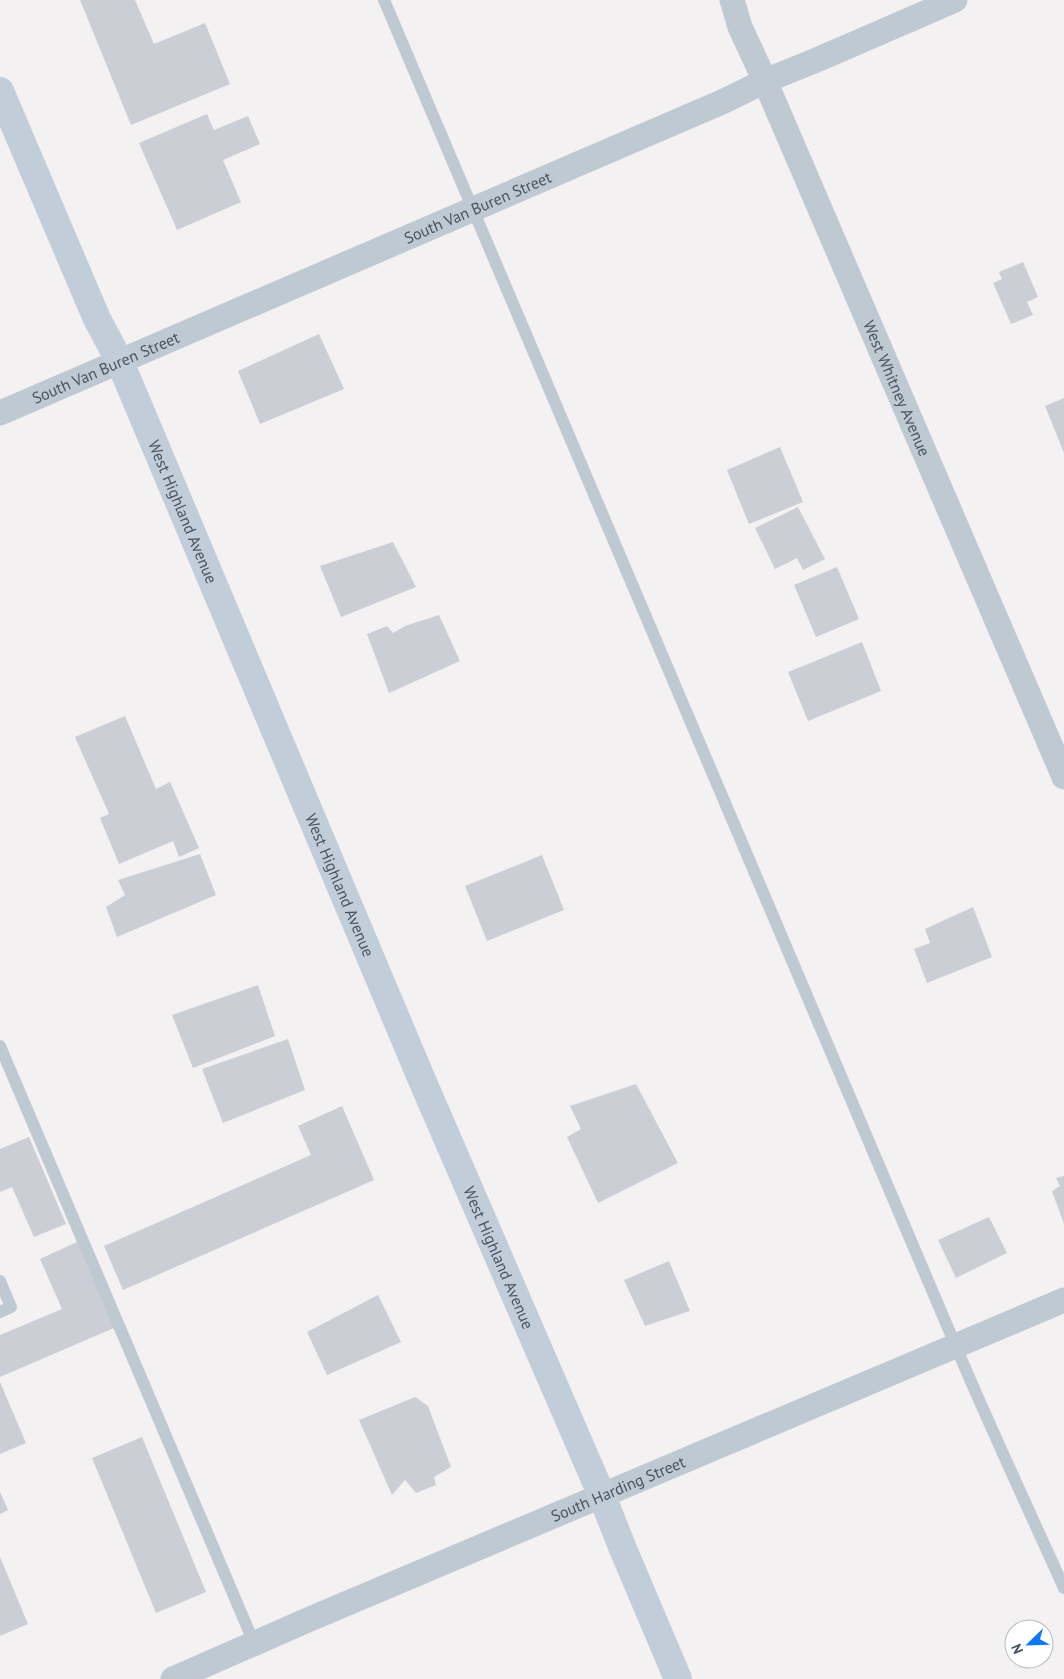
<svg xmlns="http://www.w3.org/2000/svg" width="1064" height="1679" font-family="'PT Sans',sans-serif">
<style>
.building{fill:#cbced4}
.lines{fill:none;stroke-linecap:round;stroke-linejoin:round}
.lane{stroke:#bfc9d2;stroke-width:12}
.street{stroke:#bfc9d2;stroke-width:25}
.secondary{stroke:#c1cdd9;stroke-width:28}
.labels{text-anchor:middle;stroke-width:5;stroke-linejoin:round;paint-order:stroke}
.street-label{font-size:16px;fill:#485561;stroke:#fff}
</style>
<rect width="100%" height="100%" fill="#f4f1f2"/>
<path class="building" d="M80 0H135L154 44 205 23 230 84 131 125Z
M207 114 214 130 248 116 260 144 223 160 241 202 177 230 139 143Z
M1023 262 1038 297 1027 302 1033 315 1011 324 993 283 1002 279 999 272Z
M319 334 344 389 260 424 238 371Z
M1064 398V453L1045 406Z
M780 447 803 502 749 524 727 470Z
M798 507 825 559 803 570 797 558 775 569 755 528Z
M393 542 416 587 341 617 320 566Z
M837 567 859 619 816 637 794 585Z
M439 615 460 661 389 693 367 634 387 626 393 633 405 626Z
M862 642 881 691 808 721 788 672Z
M125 716 156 789 170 782 199 848 179 857 173 841 119 864 100 818 109 814 75 737Z
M200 854 216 895 117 937 106 907 125 895 118 880Z
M542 855 564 910 487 941 465 886Z
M973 907 992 957 927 983 914 949 930 943 925 929Z
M258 985 275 1036 193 1068 172 1015Z
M288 1039 305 1090 223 1123 202 1069Z
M636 1084 678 1163 598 1203 567 1137 581 1129 570 1106Z
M342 1106 374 1180 123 1290 104 1246 311 1155 298 1126Z
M29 1137 66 1224 34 1237 12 1187 0 1192V1149Z
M1064 1176V1224L1052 1191 1060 1186 1056 1178Z
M989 1217 1007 1253 956 1278 938 1240Z
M77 1242 114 1328 0 1377V1335L62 1309 40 1259Z
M669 1261 690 1311 645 1326 624 1280Z
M378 1295 401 1342 327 1375 307 1332Z
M0 1382 26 1443 0 1454Z
M415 1397 428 1406 451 1467 434 1477 436 1485 416 1493 405 1480 392 1495 359 1420Z
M142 1437 206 1592 156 1613 92 1458Z
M0 1492 8 1510 0 1514Z
M0 1557 28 1624 0 1636Z"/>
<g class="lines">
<path class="lane" d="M384 0C577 446 761 896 954 1342 989 1425 1027 1506 1064 1588
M0 1046 254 1643
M0 1281 11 1307 0 1312"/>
<g class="street">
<path id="s1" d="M732 0 740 27 765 81 1064 777"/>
<path id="s2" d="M0 413 722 102 765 81 819 59 955 0"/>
<path id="s3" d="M173 1679 310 1619 1064 1300"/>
</g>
<path class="secondary" id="s4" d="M0 91 97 319 120 362 422 1080 602 1496 623 1549 678 1679"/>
</g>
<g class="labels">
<g class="street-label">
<text dy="6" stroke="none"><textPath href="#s2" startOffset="520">South Van Buren Street</textPath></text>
<text dy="6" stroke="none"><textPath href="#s2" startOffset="115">South Van Buren Street</textPath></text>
<text dy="6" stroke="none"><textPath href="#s1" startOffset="422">West Whitney Avenue</textPath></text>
<text dy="6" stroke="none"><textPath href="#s4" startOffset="459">West Highland Avenue</textPath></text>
<text dy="6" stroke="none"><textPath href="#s4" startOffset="864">West Highland Avenue</textPath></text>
<text dy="6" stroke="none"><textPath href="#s4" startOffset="1269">West Highland Avenue</textPath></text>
<text dy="6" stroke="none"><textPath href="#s3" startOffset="484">South Harding Street</textPath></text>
</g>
</g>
<g transform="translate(1029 1644) rotate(247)"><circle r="24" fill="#ffffff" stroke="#b6bbc0"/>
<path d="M0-4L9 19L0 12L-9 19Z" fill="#0f77f1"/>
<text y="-8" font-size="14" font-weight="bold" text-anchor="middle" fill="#485561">N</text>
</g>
</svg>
